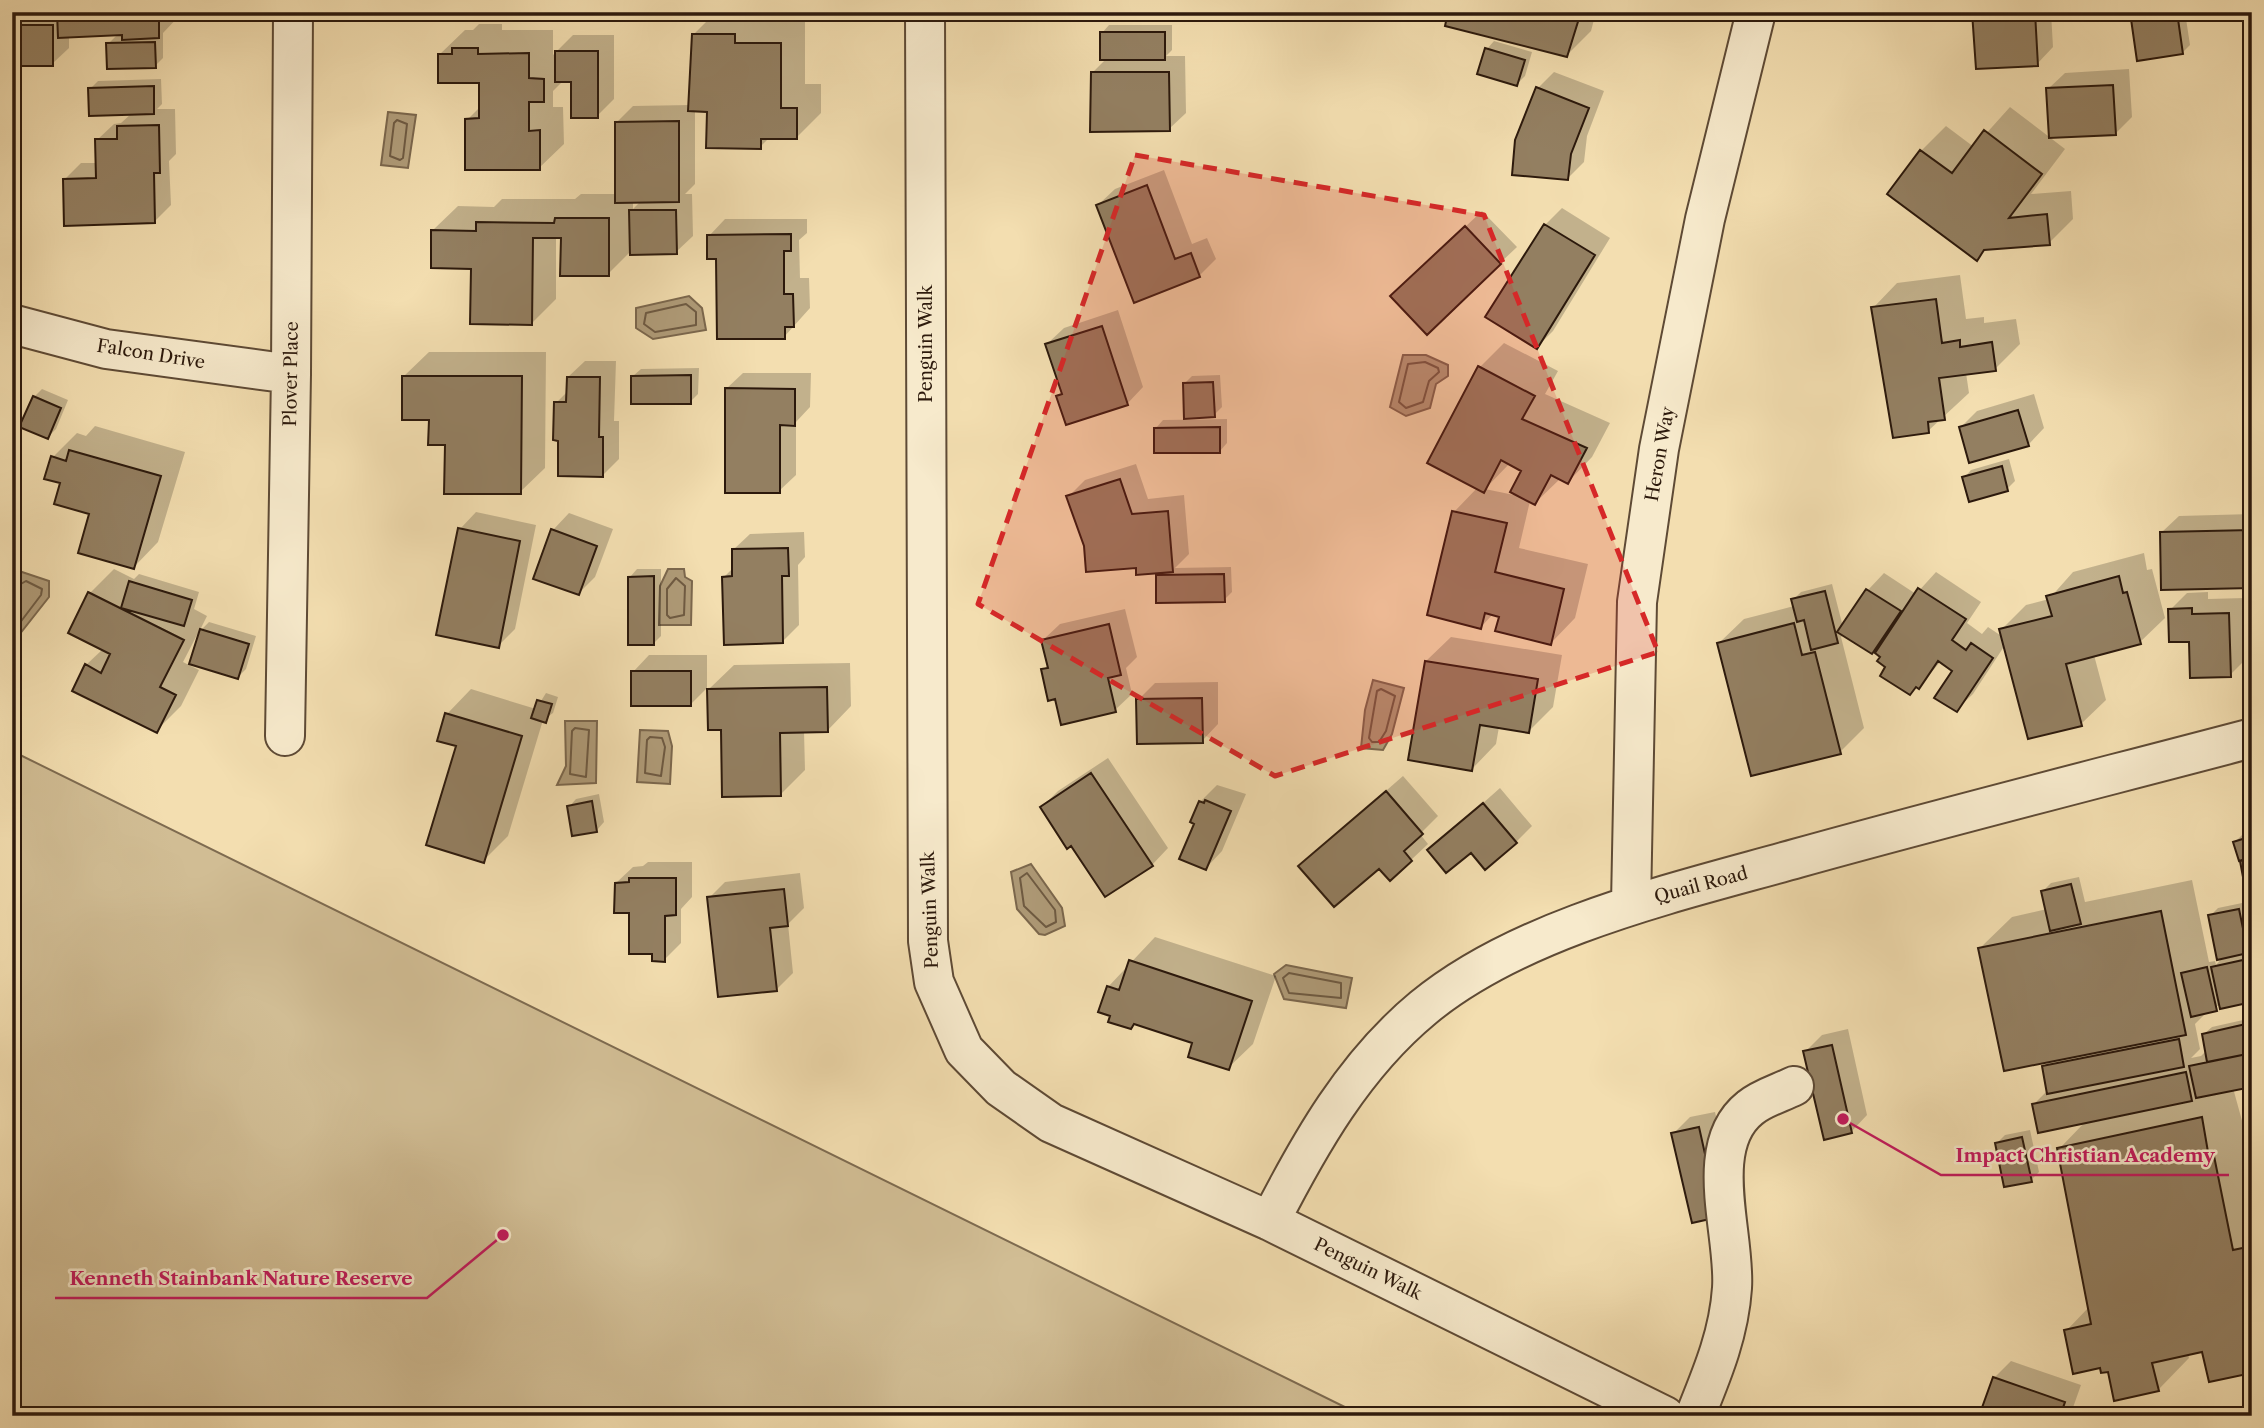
<svg xmlns="http://www.w3.org/2000/svg" width="2264" height="1428" font-family="'Libre Caslon Text',serif">
<style>
.green{fill:#d1bd94;stroke:#7e6b50;stroke-width:2}
.water{fill:#af9b78;stroke:#7b674d;stroke-width:2}
.shadow{fill:#0003;fill-rule:evenodd}
.lines{fill:none;stroke-linecap:round;stroke-linejoin:round}
.shore{stroke:#6e5a42;stroke-width:2}
.building{fill:#937f61;stroke:#2c190c;stroke-width:2}
.minor-casing{stroke:#5e4a35;stroke-width:42}
.minor{stroke:#f7eacc;stroke-width:38}
.marked{fill:#d62828;fill-opacity:0.2;stroke:#d62828;stroke-width:5;stroke-dasharray:14 9;stroke-linejoin:round}
.labels{text-anchor:middle;stroke-width:5;stroke-linejoin:round;paint-order:stroke}
.street-label{font-size:18px;fill:#2c190c;stroke:#f7eacc}
.leader{fill:none;stroke:#c2185b;stroke-width:2.5}
.callout-dot{fill:#c2185b;stroke:#f7eacc;stroke-width:2.5}
.callout-label{font-size:19px;text-anchor:middle;font-weight:bold;fill:#c2185b;stroke:#f7eacc;stroke-width:5;stroke-linejoin:round;paint-order:stroke}
</style>
<rect width="100%" height="100%" fill="#f3deb0"/>
<filter id="stains"><feTurbulence type="fractalNoise" baseFrequency=".00286" numOctaves="4"/><feColorMatrix values="0 0 0 0 .2 0 0 0 0 .09 0 0 0 0 .02 0 0 0 .5 -.17"/></filter>
<radialGradient id="worn" r=".72"><stop offset=".6" stop-color="#630" stop-opacity="0"/><stop offset="1" stop-color="#630" stop-opacity=".3"/></radialGradient>
<path class="green" d="M12 751 1363 1416H12Z"/>
<path class="water" d="M388 112 416 115 408 168 381 165Z
M689 296 702 308 706 330 653 339 636 328V308Z
M1403 355H1426L1448 365V376L1436 384 1430 408 1406 416 1390 407Z
M668 569H684L685 577 692 581 691 625H659L660 586Z
M22 572 49 581V597L19 635 12 631V586Z
M1373 680 1404 688 1392 734 1383 750 1361 748 1365 710Z
M565 721H597L596 783 557 785 566 766Z
M640 730 668 731 672 746 670 784 637 782Z
M1031 864 1062 908 1065 926 1045 935 1039 934 1017 909 1011 872Z
M1286 965 1352 978 1346 1008 1284 999 1274 974Z"/>
<path class="shadow" d="M27 12H183L163 33V58L155 66 108 44 118 34 69 35V48L52 64H12V14Z
M716 12H759L758 19H805V84H821V113L796 138 770 137 760 147 708 110H695V184L685 194H692L693 236 676 252 629 253 608 274 563 236H556V299L531 324 433 230 458 206 494 207 502 199H575L581 194H617L616 123 633 106 690 105 694 34ZM633 201H641L633 209Z
M1450 12H1596L1591 31 1567 55Z
M1974 12H2051L2053 47 2037 64Z
M2132 12H2185L2190 45 2182 53Z
M479 24H502V30H553V55L573 35H614V99L597 116 573 80H564L553 91V107H563L564 144 539 168 467 120 481 106V81L440 54 465 30H473Z
M1109 25H1172V50L1166 56H1185L1186 113 1169 129 1092 73 1107 58 1102 33Z
M1494 41 1532 52 1525 76 1517 84 1487 49Z
M2129 69 2132 117 2115 134 2048 89 2065 73Z
M1554 72 1604 91 1587 136 1584 162 1567 179 1538 88Z
M161 79 162 104 157 109H175L176 154 169 161 171 205 154 222 64 180 81 163H98L97 140 114 124 121 123 132 113 90 89 98 81Z
M2010 107 2065 149 2031 194 2071 191 2073 219 2049 243 1986 249 1976 259 1889 194 1921 151 1946 126 1974 147Z
M1164 170 1192 244 1207 238 1216 259 1199 276 1135 300 1098 205 1115 189Z
M1562 208 1610 238 1553 331 1537 347 1488 317 1545 225Z
M1482 211 1517 247 1427 332 1409 280Z
M725 219H807V233L799 240 800 278H809L810 308 784 337 718 257 709 236Z
M1960 275 1966 319 1984 317V323L2016 319 2020 344 1995 369 1966 373 1969 393 1928 431 1873 308 1897 283Z
M1118 310 1143 387 1127 404 1058 396 1063 392 1047 344 1064 328Z
M1504 343 1558 371 1545 394 1610 423 1592 457 1568 482 1561 478 1535 503 1530 501 1519 548 1588 564 1575 618 1551 643 1494 613 1481 627 1454 512 1478 487 1479 368ZM1510 463 1523 471 1519 496 1485 489Z
M429 352H546L545 468 520 492 446 443 404 376Z
M585 361H616L614 421H619V459L603 475 560 439 556 403 568 391V377Z
M699 368 698 394 690 402 633 376 641 369Z
M743 373H811L810 407 796 422V475L779 491 726 389Z
M1220 375 1222 407 1214 415 1184 384 1192 376Z
M42 389 68 400 56 429 48 437 34 397Z
M2034 394 2044 428 2028 445 1961 427 1977 411Z
M1227 419V443L1220 451 1156 428 1163 420Z
M95 426 185 452 158 542 134 567 92 512 62 482 53 457 77 433 86 436Z
M2009 459 2015 481 2007 489 1964 478 1971 470Z
M1136 464 1148 499 1184 495 1189 554 1175 568 1231 567 1232 592 1224 600 1158 576 1163 571 1137 566 1085 546 1068 497 1085 480Z
M476 512 536 525 515 629 498 646 460 529Z
M569 513 613 529 595 577 579 593 553 530Z
M2252 514V586L2162 532 2179 516Z
M804 532 805 557 798 565 799 625 783 641 724 577 734 567 733 550 750 534Z
M2144 553 2147 570 2152 569 2165 618 2140 642 2094 655 2106 700 2081 724 2005 645 1973 694 1956 710 1954 670 1941 661 1919 687 1888 666 1884 640 1872 652 1844 634 1841 637 1864 728 1840 752 1719 643 1744 619 1794 606 1793 600 1801 592 1832 584 1843 627 1868 590 1884 573 1916 594 1936 572 1981 602 1967 623 1982 634 1988 627 2003 637 2001 630 2026 605 2049 599 2073 572Z
M114 569 134 579 139 574 199 592 194 609 207 616 199 632 209 622 256 636 246 669 238 677 198 633 183 662 199 670 181 706 157 730 86 665 103 649 89 594Z
M637 569H661V636L653 644 630 577Z
M2208 592V599L2245 598 2246 659 2230 675 2190 640 2170 610 2187 593Z
M1125 609 1137 657 1126 668 1132 694 1115 710 1043 670 1049 664 1043 640 1060 624Z
M1451 637 1562 655 1553 707 1529 731 1499 727 1496 744 1472 769 1426 661Z
M649 655H707V688L691 704 633 672Z
M850 663 851 706 827 731H804L805 770 780 795 723 728 709 689 734 665Z
M1218 682V724L1202 741 1138 700 1155 683Z
M471 689 536 709 546 693 558 697 553 713 543 720 508 836 483 861 458 745 447 714Z
M1108 758 1168 848 1152 865 1072 844 1042 807 1058 791Z
M1403 776 1438 816 1420 834 1428 844 1411 860 1379 867 1300 866Z
M1217 785 1246 794 1222 851 1206 868 1196 823 1200 802Z
M1500 788 1532 826 1516 842 1471 850 1429 851Z
M599 794 604 822 597 830 569 807 576 799Z
M2252 832V873L2244 875 2235 842 2243 834Z
M648 862H692V897L681 909V943L664 960 653 952 616 883 633 867 643 866Z
M800 873 804 908 788 924 793 973 777 989 709 898 725 882Z
M2079 877 2085 902 2192 880 2209 962 2215 961 2216 965 2224 956 2210 916 2218 908 2247 902 2252 947 2244 955 2251 953 2252 957V1000L2221 1004 2207 1012 2195 1024 2200 1049 2191 1058 2201 1056 2207 1050 2204 1034 2212 1027 2252 1018V1085L2233 1088 2252 1157V1371L2210 1380 2204 1350 2188 1353 2189 1358 2158 1390 2101 1366 2066 1331 2089 1307 2059 1149 2086 1121 2033 1105 2048 1090 2043 1067 2050 1060 1980 948 2012 917 2047 909 2043 891 2051 883Z
M1155 937 1276 976 1253 1044 1228 1068 1195 1042 1136 1022 1131 1027 1108 987Z
M1848 1029 1867 1115 1851 1132 1805 1052 1822 1035Z
M1715 1112 1735 1199 1673 1134 1690 1117Z
M2030 1130 2039 1172 2031 1180 1997 1143 2005 1135Z
M2011 1361 2081 1385 2070 1416H1981L1994 1378Z"/>
<g class="lines">
<path class="shore" d="M397 120 407 124 403 158 400 160 390 156 394 123Z
M686 304 696 312V325L655 332 644 324 646 313Z
M1425 362 1438 368 1439 372 1429 381 1423 402 1406 408 1399 402 1408 364Z
M676 578 685 586 684 615 670 618 667 615V589Z
M12 589 26 581 42 589 41 595 19 624 12 625
M1381 689 1395 696 1386 731 1379 742H1372L1369 738 1377 691Z
M575 728 589 730 586 777 570 774 572 731Z
M650 737 662 738 665 747 661 776 645 773 647 740Z
M1027 873 1055 910 1056 922 1046 927 1024 906 1020 878Z
M1289 973 1341 983V998L1289 993 1283 978Z"/>
</g>
<path class="building" d="M57 12H159V38L122 40V35L58 38Z
M1448 12H1581L1567 57 1445 26Z
M1972 12H2035L2038 66 1976 69Z
M2130 12H2177L2183 54 2137 61Z
M12 25H53V66H12Z
M1100 32H1165V60H1100Z
M692 34H735V43H781V108H797V139H761V149L706 148 707 112 688 111Z
M155 42 156 68 107 69 106 43Z
M452 48H478V54L529 53V78L544 79V102H529V131L540 130V170H465V119L479 118V83H438V54H452Z
M1485 48 1525 60 1517 86 1477 74Z
M555 51H598V118H571V82H555Z
M1091 72H1169L1170 131 1090 132Z
M2113 85 2116 135 2049 138 2046 88Z
M154 86V114L89 116 88 88Z
M1536 87 1589 108 1571 154 1568 180 1512 175 1515 140Z
M679 121V202L615 203V122Z
M159 125 160 173H154L155 223 64 226 63 179 96 178 95 139H117V126Z
M1984 130 2042 174 2009 218 2047 214 2050 245 1984 250 1977 261 1887 194 1920 150 1952 173Z
M1147 185 1175 259 1191 253 1200 277 1134 303 1096 205Z
M629 210H676L677 254 630 255Z
M555 218H609V276H560L561 238H533L532 325 470 324 471 269 431 268V230L476 231V222L554 223Z
M1544 224 1595 255 1537 349 1485 317Z
M1465 226 1501 264 1427 335 1390 296Z
M791 234V251H784V294H793L794 327H785V339H717L716 259H707V235Z
M1936 299 1942 343 1960 340V347L1992 342 1996 371 1939 378 1945 420 1928 422 1929 433 1893 438 1871 307Z
M1102 326 1128 405 1066 425 1056 396 1062 394 1045 344Z
M1478 366 1535 396 1522 419 1587 448 1568 484 1551 475 1535 505 1510 492 1521 471 1501 460 1484 493 1427 463Z
M691 375V404H631V376Z
M402 376H522L521 494H444L445 445H428L429 420H402Z
M567 377H600L599 437H603V477L558 476V441L553 440 554 402H566Z
M1213 382 1215 417 1184 419 1183 383Z
M725 388 795 389V426L780 425V493H725Z
M33 396 61 408 48 439 19 427Z
M2018 410 2029 446 1969 463 1959 427Z
M1220 427V453H1154V428Z
M69 450 161 476 134 569 78 553 89 514 54 504 60 483 44 479 51 456 66 461Z
M2002 466 2008 491 1969 502 1962 477Z
M1120 479 1132 514 1168 511 1173 572 1136 575V568L1086 572 1084 546 1066 496Z
M1452 511 1507 523 1495 572 1564 589 1551 645 1495 631 1499 617 1485 613 1481 629 1427 615Z
M458 528 520 541 499 648 436 635Z
M551 529 597 546 579 595 533 579Z
M2252 530V588L2161 590 2160 532Z
M788 548 789 576H782L783 643 724 645 722 577 732 576V549Z
M1224 574 1225 602 1156 603V575Z
M654 576V645H628V577Z
M2119 576 2123 593 2127 592 2141 644 2066 664 2082 726 2028 739 1999 629 2052 616 2046 596Z
M129 581 192 600 184 626 121 608Z
M1918 588 1966 619 1952 640 1966 650 1971 643 1993 658 1957 712 1934 698 1952 671 1938 661 1919 689 1916 687 1910 695 1880 676 1885 667 1877 661 1880 657 1875 653Z
M1866 589 1901 611 1872 654 1837 632Z
M1825 591 1838 643 1811 650 1804 620 1797 622 1791 599Z
M88 592 184 640 160 687 176 695 157 733 72 691 85 664 101 673 110 654 68 633Z
M2192 608V614L2229 613 2231 677 2190 678 2189 642H2169L2168 609Z
M1794 623 1802 655 1815 652 1841 754 1751 776 1717 643Z
M1109 624 1121 675 1108 678 1116 712 1061 725 1055 699 1048 701 1041 669 1048 668 1041 640Z
M200 629 249 644 238 679 189 664Z
M1425 661 1538 679 1529 733 1480 725 1472 771 1408 760Z
M631 671H691V706H631Z
M827 687 828 732 780 733 781 796 722 797 721 730H708L707 689Z
M1202 698 1203 743 1137 744 1136 699Z
M537 700 552 704 546 723 531 718Z
M445 713 522 736 484 863 426 845 456 746 437 741Z
M1091 773 1153 866 1105 897 1071 846 1067 849 1040 807Z
M1386 791 1423 834 1404 851 1412 861 1390 881 1379 869 1334 907 1298 866Z
M1205 800 1231 811 1206 870 1179 859 1194 824 1190 822 1199 801 1204 803Z
M592 801 597 832 572 836 567 806Z
M1483 803 1517 843 1485 870 1471 853 1446 873 1427 850Z
M2252 836V857L2239 861 2233 842Z
M2252 859V875L2243 877 2240 861Z
M629 878H676V915L665 916V962L652 961V954H629V913H614L615 883 629 882Z
M2071 884 2081 924 2050 931 2041 891Z
M784 889 788 926 770 928 777 991 718 997 707 897Z
M2239 909 2248 953 2217 960 2208 915Z
M2161 911 2186 1035 2004 1071 1978 948Z
M1129 960 1252 1001 1229 1070 1188 1057 1192 1043 1134 1024 1131 1029 1108 1022 1110 1016 1098 1012 1107 986 1119 990Z
M2243 960 2252 1002 2220 1009 2211 967Z
M2207 967 2217 1011 2191 1017 2181 973Z
M2246 1024 2252 1053 2207 1062 2202 1034Z
M2179 1039 2184 1067 2047 1094 2042 1066Z
M1832 1045 1852 1133 1824 1140 1803 1051Z
M2252 1053V1087L2196 1098 2189 1066Z
M2186 1072 2192 1101 2038 1133 2032 1104Z
M2202 1117 2208 1152 2213 1151 2233 1250 2252 1246V1342H2247L2252 1373 2209 1382 2202 1352 2152 1363 2159 1391 2114 1401 2108 1372 2101 1373 2100 1368 2073 1374 2064 1330 2091 1324 2057 1148Z
M1699 1127 1719 1217 1692 1223 1671 1133Z
M2022 1137 2032 1182 2004 1187 1995 1143Z
M1993 1377 2065 1402 2060 1416H1979Z"/>
<g class="lines">
<defs>
<path id="minor" d="M925 12 928 941 934 982 964 1050 1001 1088 1051 1123 1270 1221 1665 1416
M12 324 106 349 291 374
M285 736 291 374 293 12
M1631 904 1637 602 1659 449 1705 219 1756 12
M1270 1221C1310 1143 1354 1065 1423 1008 1521 927 1677 892 1798 858 1949 816 2100 778 2252 738
M1695 1416C1712 1374 1729 1334 1732 1288 1736 1235 1701 1147 1750 1108 1762 1098 1780 1093 1794 1086"/>
</defs>
<use href="#minor" class="minor-casing"/>
<use href="#minor" class="minor"/>
</g>
<path class="marked" d="M1135 155 1484 215 1658 652 1275 776 978 604Z"/>
<g class="labels">
<g class="street-label">
<text transform="translate(926 344) rotate(-90)" y="6">Penguin Walk</text>
<text transform="translate(151 354) rotate(9)" y="6">Falcon Drive</text>
<text transform="translate(291 374) rotate(-89)" y="6">Plover Place</text>
<text transform="translate(1660 454) rotate(-80)" y="6">Heron Way</text>
<text transform="translate(1701 885) rotate(-15)" y="6">Quail Road</text>
<text transform="translate(930 910) rotate(-92)" y="6">Penguin Walk</text>
<text transform="translate(1368 1269) rotate(26)" y="6">Penguin Walk</text>
</g>
</g>
<path class="leader" d="M1843 1119L1941 1175H2229M503 1235L427 1298H55"/>
<g class="callout-dot">
<circle cx="1843" cy="1119" r="7"/>
<circle cx="503" cy="1235" r="7"/>
</g>
<g class="callout-label">
<text x="2085" y="1162">Impact Christian Academy</text>
<text x="241" y="1285">Kenneth Stainbank Nature Reserve</text>
</g>
<rect width="2264" height="1428" fill="none" stroke="#f3deb0" stroke-width="42"/>
<rect x="14" y="14" width="2236" height="1400" fill="none" stroke="#2c190c" stroke-width="3.5"/>
<rect x="21" y="21" width="2222" height="1386" fill="none" stroke="#2c190c" stroke-width="2"/>
<rect width="100%" height="100%" filter="url(#stains)"/>
<rect width="100%" height="100%" fill="url(#worn)"/>
</svg>
